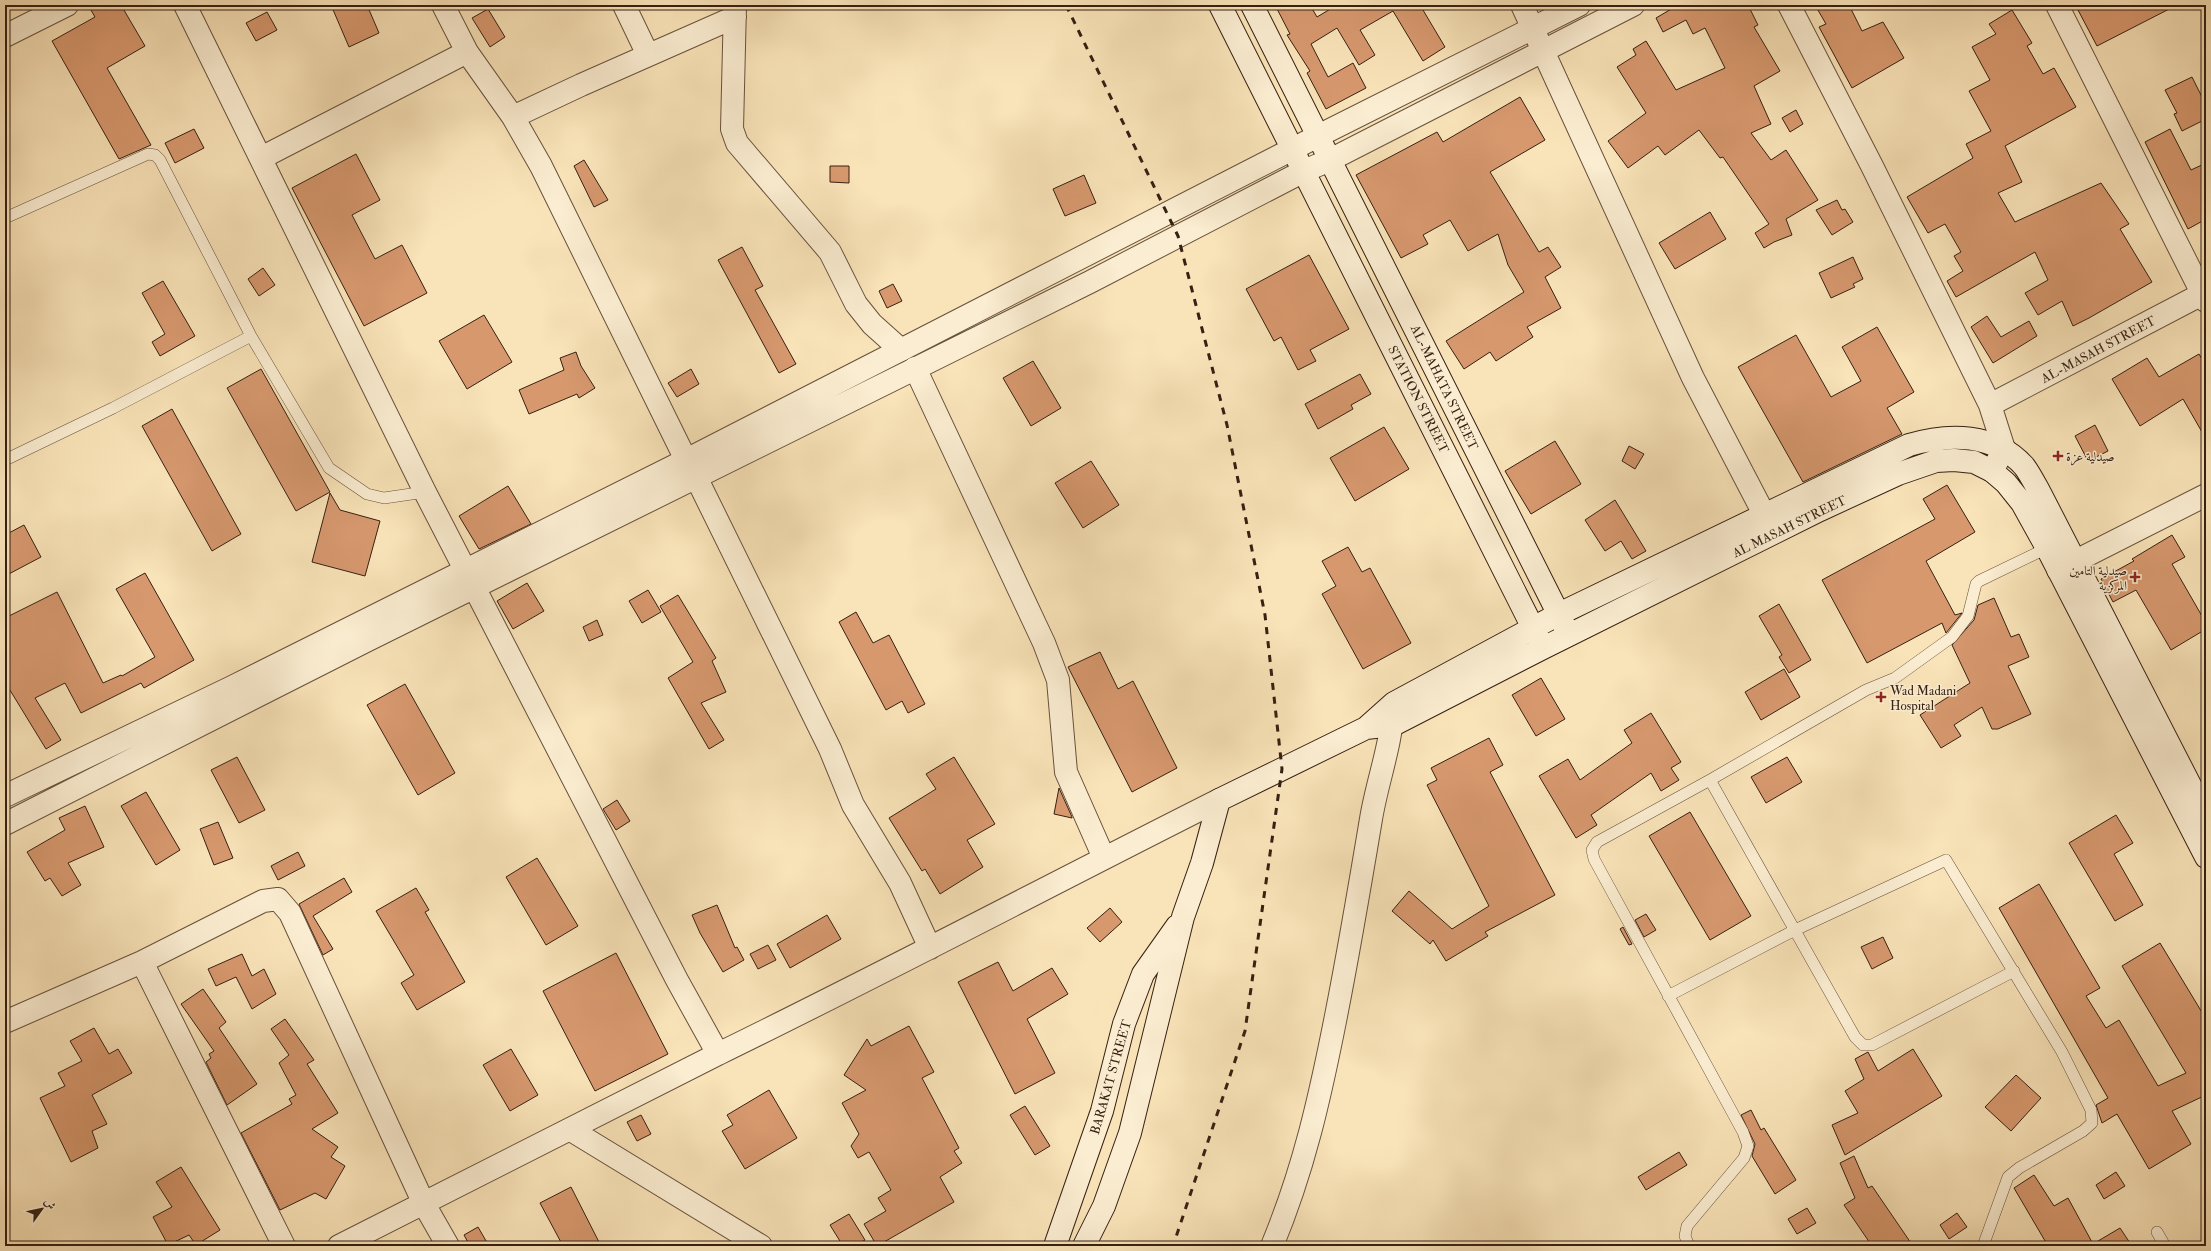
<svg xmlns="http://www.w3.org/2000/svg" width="2211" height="1251" font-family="'IM FELL Double Pica',Amiri,serif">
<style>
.building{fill:#d7986e;stroke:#362013}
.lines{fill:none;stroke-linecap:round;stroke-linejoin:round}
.service-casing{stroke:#67513c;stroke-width:12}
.minor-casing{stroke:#67513c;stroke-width:24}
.tertiary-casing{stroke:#67513c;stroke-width:24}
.secondary-casing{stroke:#362013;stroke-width:24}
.service{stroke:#fbedd1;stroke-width:11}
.minor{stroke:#fbedd1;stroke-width:22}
.tertiary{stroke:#fbedd1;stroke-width:22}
.secondary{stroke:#fbedd1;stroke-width:22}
.rail{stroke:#362013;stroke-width:3;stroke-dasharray:7 7;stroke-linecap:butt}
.poi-dot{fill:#8f2418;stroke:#fbedd1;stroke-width:1.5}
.labels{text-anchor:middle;stroke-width:3;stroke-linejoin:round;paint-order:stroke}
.street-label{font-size:13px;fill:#362013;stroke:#fbedd1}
.poi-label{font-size:13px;fill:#362013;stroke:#fbedd1;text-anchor:start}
</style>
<rect width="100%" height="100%" fill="#f9e3b8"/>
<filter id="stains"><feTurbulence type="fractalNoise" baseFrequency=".005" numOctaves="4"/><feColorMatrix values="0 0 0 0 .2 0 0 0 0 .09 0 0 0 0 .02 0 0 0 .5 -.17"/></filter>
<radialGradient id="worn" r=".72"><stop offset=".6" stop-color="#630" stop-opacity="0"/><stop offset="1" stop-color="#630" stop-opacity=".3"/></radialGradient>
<path class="building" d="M88 5H121L145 46 107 68 151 145 119 159 52 41 95 17Z
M331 5H367L379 33 349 47Z
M1275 5H1310L1317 17 1337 5H1420L1445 47 1423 61 1393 11 1360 30 1375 55 1359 65 1337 28 1311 44 1328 77 1353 63 1366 88 1326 109 1307 73 1310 71 1287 35 1290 34Z
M1678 5H1748L1758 25 1754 27 1780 71 1754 86 1771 124 1751 133 1771 160 1786 150 1818 200 1786 219 1792 235 1774 242 1764 248 1755 233 1769 224 1723 157 1720 158 1699 130 1665 155 1658 146 1628 168 1608 141 1646 113 1617 67 1636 55 1633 49 1646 41 1676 90 1725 68 1705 28 1693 34 1686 20 1663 32 1656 18Z
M1815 5H1849L1862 31 1883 22 1904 58 1852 88 1819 27 1826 24Z
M2088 5H2177L2097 46 2078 10Z
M488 9 505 37 490 47 472 18Z
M2012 10 2032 43 2027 46 2043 74 2054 68 2076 107 2005 146 2022 182 1998 193 2015 222 2101 183 2129 224 2120 229 2152 282 2089 318 2073 326 2062 301 2038 315 2025 293 2048 280 2035 252 1956 297 1947 281 1963 271 1954 256 1961 252 1945 224 1928 233 1907 197 1973 158 1966 144 1991 131 1969 91 1990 80 1972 47 1996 34 1989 24Z
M267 12 277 30 256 41 246 23Z
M2192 77 2206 105V119L2182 131 2174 114 2177 113 2165 90Z
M1520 97 1545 140 1490 172 1539 252 1548 247 1561 267 1545 277 1561 308 1527 327 1533 337 1496 361 1490 352 1464 369 1446 341 1524 292 1508 265 1498 234 1468 251 1450 220 1423 235 1428 244 1401 258 1356 175 1437 132 1443 142Z
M1796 110 1803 124 1790 132 1782 118Z
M194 129 204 148 175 163 165 143Z
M2170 129 2191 170 2206 163V219L2188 229 2145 142Z
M356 154 380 200 352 215 375 259 402 245 427 293 364 326 292 188Z
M584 160 608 200 594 207 574 166Z
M830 166H849V183L830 182Z
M1084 175 1096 203 1065 216 1053 189Z
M1837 200 1842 210 1845 209 1853 222 1832 235 1816 210Z
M1710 212 1726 239 1675 269 1659 243Z
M742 247 763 286 755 290 796 364 779 373 718 260Z
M1309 255 1349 329 1310 350 1316 361 1298 370 1281 337 1274 341 1246 289Z
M1853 257 1863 279 1853 284 1855 287 1831 298 1819 273Z
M263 268 275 285 259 296 248 279Z
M163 281 195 336 160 356 152 342 165 334 142 293Z
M893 284 902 301 887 308 879 291Z
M484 315 512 362 467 389 439 341Z
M1987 316 2001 337 2029 321 2037 336 1993 363 1971 327Z
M1877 327 1914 392 1887 408 1902 434 1803 482 1738 367 1796 335 1831 397 1861 381 1842 347Z
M576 352 581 366 595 388 579 398 577 394 529 414 519 390 564 370 560 358Z
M2199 354 2206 366V439L2183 399 2140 426 2112 379 2147 358 2159 377Z
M1033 361 1061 408 1031 426 1003 378Z
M261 369 330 492 296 511 227 388Z
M691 369 699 384 677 397 668 383Z
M1360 374 1371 394 1351 405 1353 409 1318 429 1305 404Z
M172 409 241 534 212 551 142 426Z
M2095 425 2108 451 2088 461 2075 436Z
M1384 427 1409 469 1355 501 1330 458Z
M1555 441 1581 484 1531 514 1505 471Z
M1629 446 1644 454 1635 469 1622 461Z
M1091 461 1119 505 1083 528 1055 483Z
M1947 485 1975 532 1926 561 1955 615 1962 613 1946 633 1942 623 1867 663 1822 580 1935 519 1923 499Z
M508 486 531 524 479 549 459 516Z
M330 493 340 510 380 521 365 576 312 562Z
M1615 500 1646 551 1632 559 1621 541 1605 551 1585 520Z
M24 525 41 557 5 576V535Z
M2172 535 2185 557 2172 564 2206 623V629L2171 650 2136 590 2113 602 2101 579 2134 561 2132 559Z
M1348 547 1362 572 1370 568 1411 643 1363 669 1322 594 1336 586 1322 561Z
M145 573 194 660 144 688 141 683 81 713 65 683 35 698 61 740 46 749 5 682V618L57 592 103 683 121 675 122 676 155 657 116 589Z
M527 583 544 611 513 629 497 601Z
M648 590 661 612 642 623 629 601Z
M678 595 716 658 712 661 726 692 701 703 724 740 709 749 668 678 693 662 660 606Z
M1994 598 2011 637 2019 634 2029 657 2008 666 2031 714 1998 729H1992L1982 707 1954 725 1961 736 1941 748 1920 715 1970 683 1952 645 1974 620 1978 605Z
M1779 604 1811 660 1789 673 1779 657 1782 655 1759 616Z
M856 612 873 643 889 635 925 704 908 713 902 701 886 710 839 622Z
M597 620 603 635 589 641 583 627Z
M1100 652 1118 689 1133 681 1177 768 1132 792 1068 667Z
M1784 669 1800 697 1761 720 1745 692Z
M1541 678 1565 719 1536 736 1512 695Z
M405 684 455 773 418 795 367 705Z
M1651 713 1681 762 1671 768 1679 780 1661 791 1651 773 1591 815 1597 825 1576 838 1539 776 1568 759 1580 780 1632 743 1624 730Z
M1489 738 1503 765 1490 772 1555 895 1485 932 1488 936 1446 961 1433 940 1430 944 1392 911 1409 891 1452 929 1489 906 1427 785 1437 780 1431 768Z
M237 757 265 810 239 823 211 770Z
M954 757 995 824 967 840 983 867 940 894 925 869 922 871 889 818 936 789 926 774Z
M1787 757 1802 782 1766 803 1751 777Z
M1059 788 1072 817V818L1054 814Z
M146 792 180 850 156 865 121 806Z
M617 800 630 821 616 830 603 809Z
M85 806 104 847 68 863 81 885 62 896 50 878 45 881 27 852 65 830 59 818Z
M1690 812 1751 916 1710 940 1649 836Z
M2116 815 2133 843 2114 854 2143 905 2115 921 2069 843Z
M218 822 233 858 214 865 200 829Z
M298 852 305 866 278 880 271 866Z
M537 858 578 926 546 945 506 877Z
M344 878 352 892 313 916 333 949 323 955 299 904Z
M2039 884 2100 988 2086 996 2106 1028 2119 1020 2158 1086 2186 1073 2122 966 2160 943 2206 1019V1095L2172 1111 2191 1144 2149 1169 2117 1114 2102 1123 2096 1105 2108 1098 1999 908Z
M416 888 429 910 425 912 465 982 417 1010 401 983 414 975 376 911Z
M717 905 735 948 737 947 744 960 723 972 700 933 692 915Z
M1110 908 1122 922 1100 942 1087 928Z
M1646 914 1656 930 1644 937 1635 920Z
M827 915 841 939 790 968 777 944Z
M1623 927 1632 944 1629 945 1620 929Z
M1883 937 1893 958 1872 969 1861 947Z
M768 945 776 960 758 969 750 954Z
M616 953 668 1054 595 1091 543 991Z
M242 954 252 976 264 969 276 994 252 1009 236 977 216 986 208 969Z
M998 962 1013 991 1052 968 1068 994 1027 1019 1055 1073 1015 1094 958 982Z
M203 989 226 1022 219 1028 257 1084 227 1105 206 1062 211 1058 209 1054 214 1051 181 1004Z
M285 1019 314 1060 307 1064 338 1113 312 1129 338 1147 331 1157 345 1166 326 1199 315 1193 280 1210 241 1133 292 1104 289 1099 296 1095 279 1063 289 1055 271 1029Z
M909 1026 934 1072 922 1078 959 1148 954 1151 962 1163 940 1177 954 1202 877 1246 864 1224 886 1211 878 1198 891 1190 869 1152 858 1158 851 1146 859 1134 842 1103 866 1090 844 1075 867 1039 871 1046Z
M94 1028 109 1054 118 1049 132 1073 92 1095 107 1124 92 1131 98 1148 71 1162 40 1098 65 1086 58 1073 82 1061 70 1041Z
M511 1049 538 1095 510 1111 483 1065Z
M1913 1049 1942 1096 1845 1155 1832 1125 1858 1113 1845 1091 1864 1079 1855 1059 1868 1052 1878 1071Z
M2016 1075 2041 1098 2011 1131 1985 1107Z
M769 1090 797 1138 745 1169 722 1131 733 1125 727 1115Z
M1025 1106 1050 1146 1035 1155 1010 1115Z
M1751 1110 1761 1130 1764 1128 1796 1180 1775 1194 1752 1156 1755 1144 1741 1115Z
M641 1115 651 1134 637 1141 627 1122Z
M1679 1152 1687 1165 1646 1190 1638 1177Z
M1854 1156 1868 1188 1872 1186 1913 1246H1872L1844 1205 1855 1198 1840 1163Z
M181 1167 220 1230 196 1245 189 1235 168 1245 153 1217 172 1207 156 1182Z
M2116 1172 2125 1186 2104 1199 2096 1185Z
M2034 1175 2054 1206 2068 1198 2093 1244 2120 1228 2132 1246H2048L2014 1188Z
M571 1187 601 1246H563L540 1203Z
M1807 1208 1816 1223 1797 1234 1788 1219Z
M1957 1213 1967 1227 1949 1239 1940 1225Z
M849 1214 865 1240 854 1246H843L830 1225Z
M478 1227 489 1246H470L464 1235Z"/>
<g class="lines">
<defs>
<path id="service" d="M5 218 148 154 155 155 160 160 251 336 329 468 367 494 384 498 425 492
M5 460 113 408 251 336
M1710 780 1855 1037 1863 1045H1872L2014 971
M1668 996 1795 930 1946 860 2062 1052 2091 1110 2092 1123 2083 1131 2019 1168 2008 1177 1983 1246
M2157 1232 2165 1246
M1689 1246 1685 1236 1687 1226 1744 1158 1748 1146 1743 1132 1594 859 1592 850 1597 842 1710 780 1866 690 1895 678 1952 637 1968 616 1976 584 1979 581 2047 548"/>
<path id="minor" d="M185 5 425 492 677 980 718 1054C886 972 1052 884 1219 800
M443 5 467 52 513 117 541 166 686 460
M624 5 648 55
M735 5 732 129 737 143 830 252 856 304 872 324 901 350
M1522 5 1693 378 1764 514
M1789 5 1872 166 1990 405 2004 449 1992 471
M2057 5 2206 301
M5 36 67 5
M513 117 581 85 735 17
M261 158 467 52
M915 368 1044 643 1058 680 1066 772 1104 858
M1990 405 2206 292
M696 477 830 749 853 805 900 883 930 948
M2058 570 2206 495
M142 962 284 1246
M5 1022 142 962 263 901 278 899 290 913 424 1204 448 1246
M571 1130 761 1246
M339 1246 718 1054
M1272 1246C1304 1169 1320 1097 1336 1016 1349 950 1360 885 1371 819 1377 782 1392 743 1393 706"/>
<path id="tertiary" d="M5 796 230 688 686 460 1318 136 1579 5
M5 824 368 640 1090 282 1304 171 1330 160 1633 5"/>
<path id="secondary" d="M1220 5 1539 640
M1252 5 1565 627
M1366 728 1393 725 1543 648 1820 510 1898 474 1936 461 1954 460 1974 462 1992 471 2006 483 2022 503 2047 548 2206 857
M1055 1246 1102 1111 1124 1024 1143 974 1177 926
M1084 1246 1104 1206 1130 1133 1183 917 1202 863 1219 800 1366 728 1394 703 1559 614 1909 445C1949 433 1994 433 2024 466 2030 474 2035 484 2040 493L2206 816"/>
</defs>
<use href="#service" class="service-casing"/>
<use href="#minor" class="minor-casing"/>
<use href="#tertiary" class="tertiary-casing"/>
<use href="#secondary" class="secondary-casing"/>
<use href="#service" class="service"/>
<use href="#minor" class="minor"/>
<use href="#tertiary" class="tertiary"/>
<use href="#secondary" class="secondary"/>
<path class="rail" d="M1066 5 1178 236 1227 425 1265 615 1282 769 1245 1031 1173 1246"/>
</g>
<g class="poi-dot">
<path d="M2056 450h4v4h4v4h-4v4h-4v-4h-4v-4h4z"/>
<path d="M2133 571h4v4h4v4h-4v4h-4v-4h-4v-4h4z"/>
<path d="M1879 691h4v4h4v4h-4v4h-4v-4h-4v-4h4z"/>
</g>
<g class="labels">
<g class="street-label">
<text transform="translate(2098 349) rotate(-28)" y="5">AL-MASAH STREET</text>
<text transform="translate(1445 387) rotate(64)" y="5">AL-MAHATA STREET</text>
<text transform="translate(1419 399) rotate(63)" y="5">STATION STREET</text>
<text transform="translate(1789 526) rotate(-26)" y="5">AL MASAH STREET</text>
<text transform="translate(1110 1077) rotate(-74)" y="5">BARAKAT STREET</text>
</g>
<g class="poi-label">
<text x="2066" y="461">صيدلية عزة</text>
<text x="2127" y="575" text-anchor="end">صيدلية التامين<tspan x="2127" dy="15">المركزية</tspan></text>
<text x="1890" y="695">Wad Madani<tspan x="1890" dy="15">Hospital</tspan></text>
</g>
</g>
<rect width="2211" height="1251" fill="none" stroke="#f9e3b8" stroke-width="20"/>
<rect x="6" y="6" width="2199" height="1239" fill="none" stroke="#362013" stroke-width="2"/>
<rect x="10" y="10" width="2191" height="1231" fill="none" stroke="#362013"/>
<g transform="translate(42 1209) rotate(57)" stroke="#fbedd1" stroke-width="3" paint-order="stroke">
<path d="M0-3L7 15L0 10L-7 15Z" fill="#362013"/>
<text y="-6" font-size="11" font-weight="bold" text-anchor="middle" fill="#362013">ش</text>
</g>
<rect width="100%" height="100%" filter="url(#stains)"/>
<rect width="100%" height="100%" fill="url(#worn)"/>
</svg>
